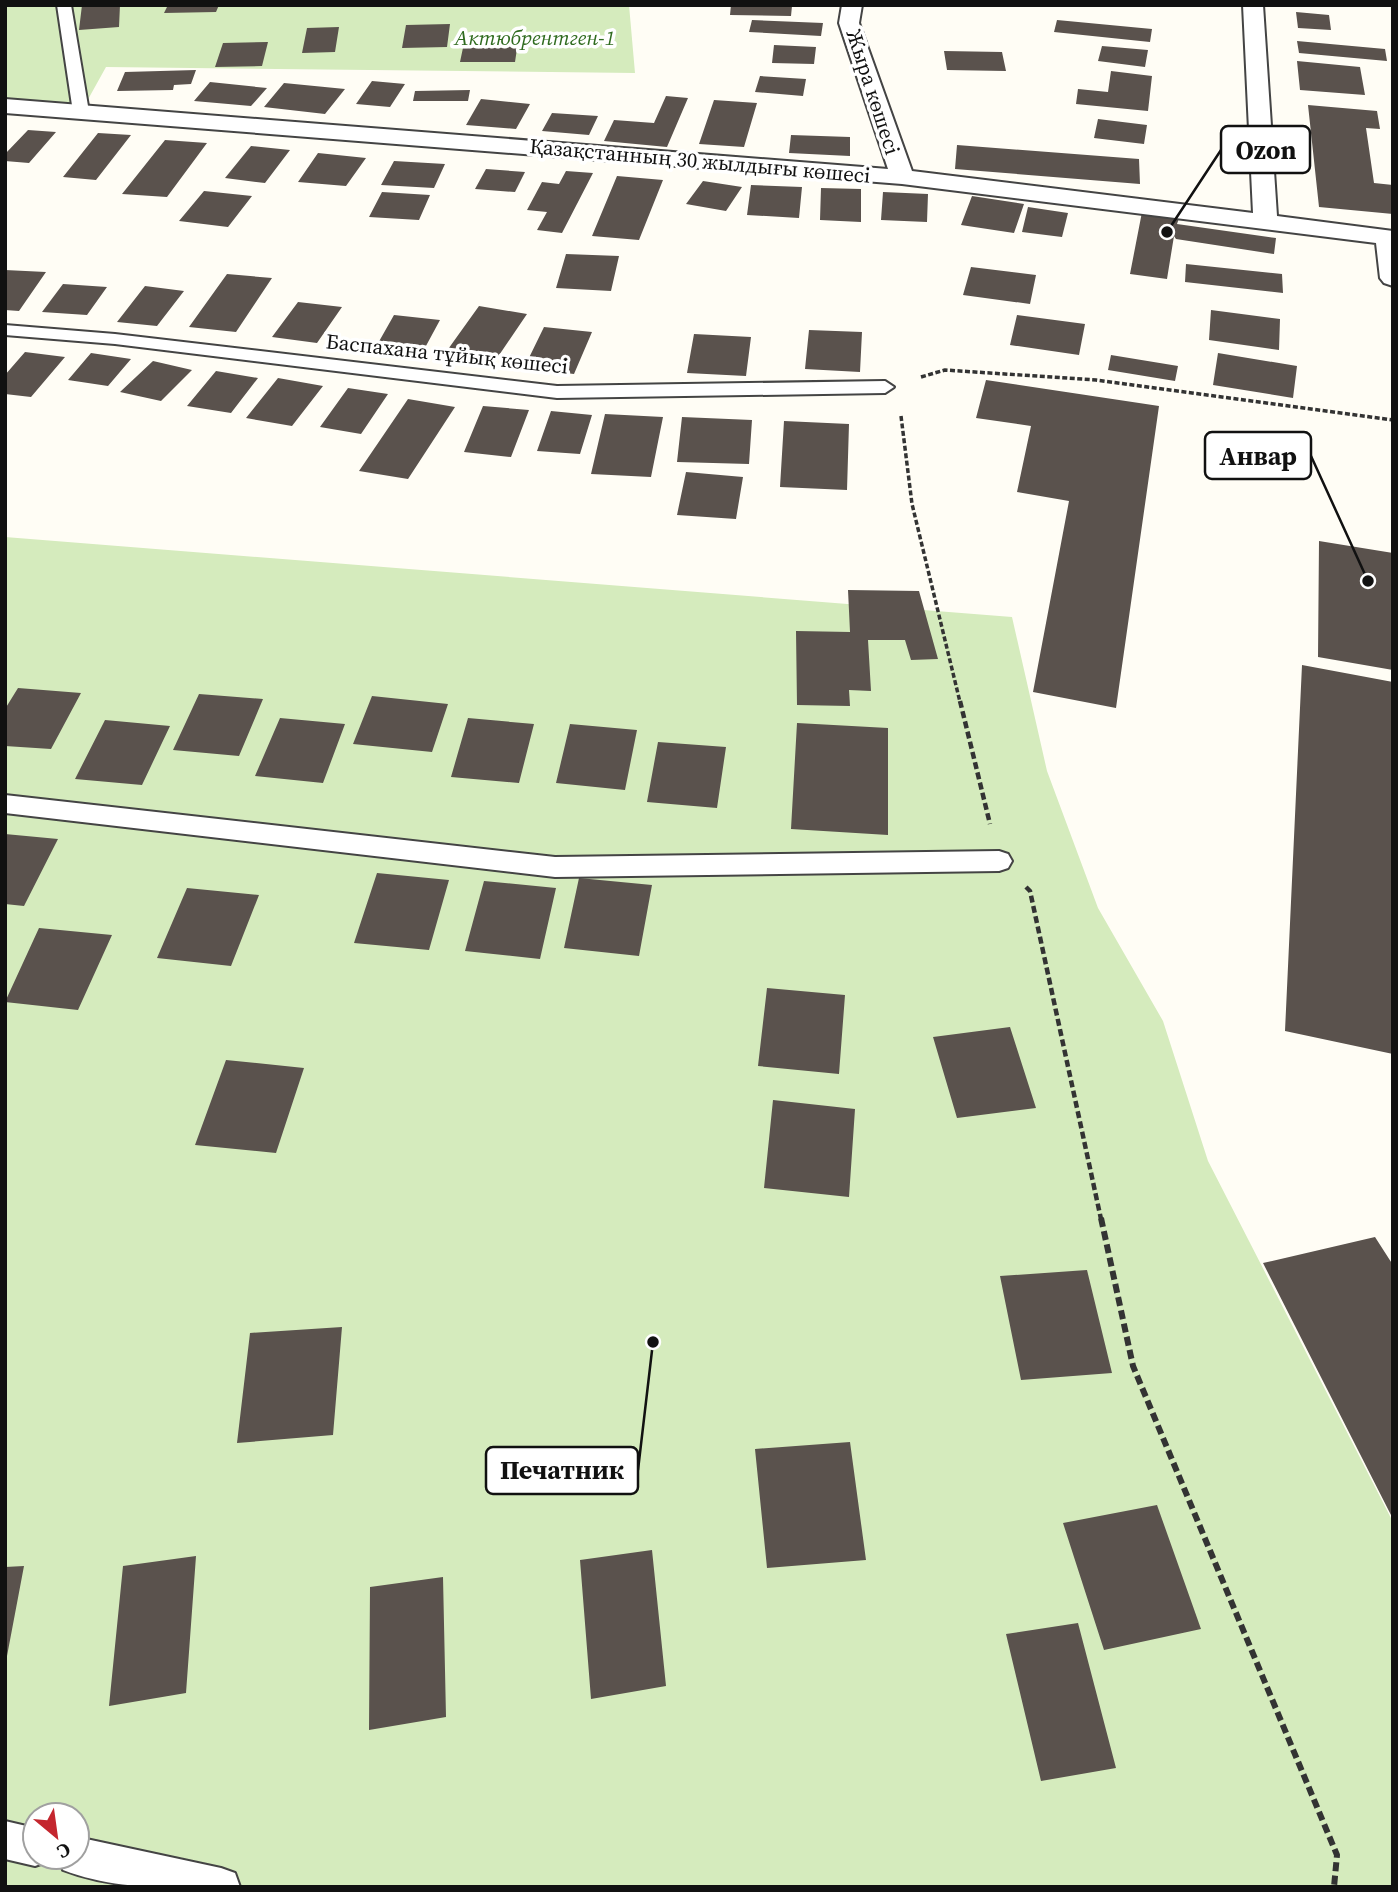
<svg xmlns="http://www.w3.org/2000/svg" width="1398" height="1892" font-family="'Source Serif 4',serif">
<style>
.green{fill:#d5ebbd;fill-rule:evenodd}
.building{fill:#5a524d}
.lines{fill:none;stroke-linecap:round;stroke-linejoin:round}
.lane-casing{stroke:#444;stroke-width:4}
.street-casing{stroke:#444;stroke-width:4}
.path-far2{stroke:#333;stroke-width:3.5;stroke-dasharray:5 2.5;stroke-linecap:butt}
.path-far1{stroke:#333;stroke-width:4.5;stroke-dasharray:7 3.5;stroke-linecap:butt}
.path{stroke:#333;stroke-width:6;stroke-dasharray:9 4.5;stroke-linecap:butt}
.lane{fill:#fff;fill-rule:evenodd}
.street{fill:#fff;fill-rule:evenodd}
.labels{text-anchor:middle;stroke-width:7;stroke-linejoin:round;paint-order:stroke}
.far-park-label{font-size:21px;font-style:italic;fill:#2f6b1f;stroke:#fff}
.far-street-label{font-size:21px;fill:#111;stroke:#fff}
.leader{fill:none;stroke:#111;stroke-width:2.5}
.callout-dot{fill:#111;stroke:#fff;stroke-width:2.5}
.callout{fill:#fff;stroke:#111;stroke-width:2.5}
.callout-label{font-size:26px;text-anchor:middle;font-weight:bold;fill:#111}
</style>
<rect width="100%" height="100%" fill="#fffdf5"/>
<path class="green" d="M5 5H629L635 73 106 67 81 112 5 106Z
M5 537 1012 617 1047 771 1098 908 1163 1021 1208 1161 1393 1522V1887H5ZM35 1815H77V1857H35Z"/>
<path class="building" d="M82 5H120L119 27 79 30Z
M168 5H219L216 12 164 13Z
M731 5 792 6 791 16 730 15Z
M1296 12 1329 15 1331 30 1298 28Z
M752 20 823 23 821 36 749 32Z
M1057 20 1152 29 1150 42 1054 32Z
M450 24 447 47 402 48 406 25Z
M339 27 335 52 302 53 307 28Z
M1297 41 1385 49 1387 61 1299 53Z
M268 42 262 66 215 67 223 43Z
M518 42 515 62H460L464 43Z
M774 45 816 47 814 64 772 63Z
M1102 46 1148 50 1145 67 1098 61Z
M944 51 1002 52 1006 71 947 70Z
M1297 61 1360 67 1365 95 1300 90Z
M196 70 191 84 174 85 173 90 117 91 125 72Z
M1111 71 1152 76 1148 111 1076 104 1078 89 1108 92Z
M760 76 806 79 803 96 755 92Z
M372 81 405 84 390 107 356 104Z
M210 82 267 88 251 106 194 101Z
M284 83 345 89 325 114 264 107Z
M470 90 468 101H413L415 91Z
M666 96 688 98 667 147 604 141 614 120 654 123Z
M481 99 530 104 516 129 466 125Z
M714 100 757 103 744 147 699 144Z
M1308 105 1377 111 1380 129 1366 128 1374 183 1393 185V214L1319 207Z
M552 113 598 116 589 135 542 131Z
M1098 119 1147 125 1144 144 1094 138Z
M28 130 56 132 29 163 5 161V154Z
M98 133 131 135 96 180 63 177Z
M791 135 850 137V156L789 153Z
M165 140 207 143 167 197 122 194Z
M957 145 1139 159 1140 184 955 169Z
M251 146 290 150 265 183 225 178Z
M318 153 366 158 346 186 298 182Z
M394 161 445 164 434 188 381 185Z
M486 169 525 172 515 192 475 189Z
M566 171 593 173 562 233 537 230 547 212 527 210 542 182 559 184Z
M617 176 663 180 639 240 592 236Z
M703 181 742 187 726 211 686 204Z
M751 185 802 187 799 218 747 215Z
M821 188 861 189V222L820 220Z
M204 191 252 196 228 227 179 221Z
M382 192 430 195 419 220 369 217Z
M883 192 928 194 927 222 881 220Z
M972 196 1024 204 1014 233 961 225Z
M1028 207 1068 213 1062 237 1022 232Z
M1142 212 1179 218 1177 224 1276 238 1274 254 1176 239 1174 236 1167 279 1130 274Z
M566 254 619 256 611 291 556 288Z
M1186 264 1282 274 1283 293 1185 282Z
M971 267 1036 275 1030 304 963 295Z
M5 270 46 272 19 311 5 310Z
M227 274 272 278 236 332 189 327Z
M63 284 107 287 87 315 42 312Z
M145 286 184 291 157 326 117 322Z
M298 302 342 307 317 343 272 337Z
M479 306 527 314 491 367 441 359Z
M1211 310 1280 319 1279 350 1209 340Z
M394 315 440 320 420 357 373 352Z
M1017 315 1085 324 1079 355 1010 345Z
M544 327 592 332 574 374 524 368Z
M809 330 862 332 860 372 805 369Z
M694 334 751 337 746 376 687 373Z
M25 352 65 357 31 397 5 394V375Z
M91 353 131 359 108 386 68 380Z
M1218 353 1297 366 1293 398 1213 385Z
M1111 355 1178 366 1175 381 1108 370Z
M153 361 192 370 161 401 120 392Z
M216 371 258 378 231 413 187 406Z
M278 378 323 386 292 426 246 418Z
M986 380 1159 406 1116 708 1033 692 1069 501 1017 492 1031 426 976 418Z
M348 388 388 394 361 434 320 427Z
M408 399 455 407 408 479 359 471Z
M483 406 529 410 511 457 464 452Z
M551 411 592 415 580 454 537 451Z
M605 414 663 417 651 477 591 474Z
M682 417 752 420 749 464 677 462Z
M784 421 849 424 847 490 780 487Z
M686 472 743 477 736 519 677 515Z
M1319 541 1393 553V670L1318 657Z
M848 590 919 591 938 659 911 660 905 640H868L871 691 849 690 850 706 797 705 796 631 850 632Z
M1302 665 1393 682V1054L1285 1031Z
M18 688 81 693 51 749 5 746V709Z
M199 694 263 699 239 756 173 750Z
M372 696 448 704 432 752 353 744Z
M280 718 345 724 323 783 255 776Z
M468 718 534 724 519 783 451 777Z
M105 720 170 726 142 785 75 779Z
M797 723 888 728V835L791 829Z
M570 724 637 730 625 790 556 783Z
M658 742 726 747 717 808 647 802Z
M5 834 58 839 24 906 5 904Z
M377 873 449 880 429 950 354 943Z
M579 878 652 885 639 956 564 948Z
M484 881 556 888 540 959 465 951Z
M187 888 259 895 231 966 157 958Z
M39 928 112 935 78 1010 5 1002Z
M767 988 845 995 839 1074 758 1066Z
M1010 1027 1036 1108 957 1118 933 1037Z
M226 1060 304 1068 276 1153 195 1145Z
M773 1100 855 1109 849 1197 764 1188Z
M1375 1237 1393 1265V1519L1263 1263Z
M1087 1270 1112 1373 1021 1380 1000 1276Z
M342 1327 333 1435 237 1443 250 1333Z
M850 1442 866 1560 767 1568 755 1449Z
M1157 1505 1201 1629 1104 1650 1063 1523Z
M652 1550 666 1686 591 1699 580 1560Z
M196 1556 186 1693 109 1706 123 1566Z
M24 1566 7 1656 5 1655V1567Z
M443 1577 446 1717 369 1730 370 1587Z
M1078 1623 1116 1768 1041 1781 1006 1634Z"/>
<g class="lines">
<defs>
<path id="lane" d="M57 5H71L89 112 81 117 73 112Z
M5 325 115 334 557 386 885 381 894 387 885 393 557 398 115 344 5 335Z
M5 795 555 857 999 851 1008 854 1012 861 1008 868 999 871 555 877 5 813Z
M5 1821 35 1828V1857H50L49 1861 35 1866 5 1859Z
M77 1837 221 1868 235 1873 240 1887C181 1887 119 1892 63 1870L58 1857H77Z"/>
<path id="street" d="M842 5H862L859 23 912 171 1253 213 1243 5H1263L1277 216 1393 231V286L1384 283 1380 278 1376 243 902 184 5 113V99L888 169 839 23Z"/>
</defs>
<use href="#lane" class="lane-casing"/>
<use href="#street" class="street-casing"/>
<path class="path-far2" d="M921 377 945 370 1096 380 1393 420
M901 416 912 504 960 702"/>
<path class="path-far1" d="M960 701 990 824
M1026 887 1030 891 1101 1219"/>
<path class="path" d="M1101 1218 1133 1366 1337 1855 1334 1887"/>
<use href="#lane" class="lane"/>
<use href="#street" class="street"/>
</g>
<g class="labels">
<g class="far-park-label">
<text x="535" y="45">Актюбрентген-1</text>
</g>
<g class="far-street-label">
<text transform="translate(873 92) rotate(72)" y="7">Жыра көшесі</text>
<text transform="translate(700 161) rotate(5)" y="7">Қазақстанның 30 жылдығы көшесі</text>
<text transform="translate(447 354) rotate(6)" y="7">Баспахана тұйық көшесі</text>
</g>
</g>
<path class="leader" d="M1167 232L1221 150M1368 581L1311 456M653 1342L638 1470"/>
<g class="callout-dot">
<circle cx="1167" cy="232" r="7"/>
<circle cx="1368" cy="581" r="7"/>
<circle cx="653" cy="1342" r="7"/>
</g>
<g class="callout">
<rect x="1221" y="126" width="89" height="47" rx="7"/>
<rect x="1205" y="432" width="106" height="47" rx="7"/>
<rect x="486" y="1447" width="152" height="47" rx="7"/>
</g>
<g class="callout-label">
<text x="1266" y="159">Ozon</text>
<text x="1258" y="465">Анвар</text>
<text x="562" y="1479">Печатник</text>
</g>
<rect width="1398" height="1892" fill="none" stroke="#111111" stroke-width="14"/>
<g transform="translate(56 1836) rotate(151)"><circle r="33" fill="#ffffff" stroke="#a0a0a0" stroke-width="2"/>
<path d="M0-5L12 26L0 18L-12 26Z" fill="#c4262e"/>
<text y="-10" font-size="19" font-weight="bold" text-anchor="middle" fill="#111111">С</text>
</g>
</svg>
